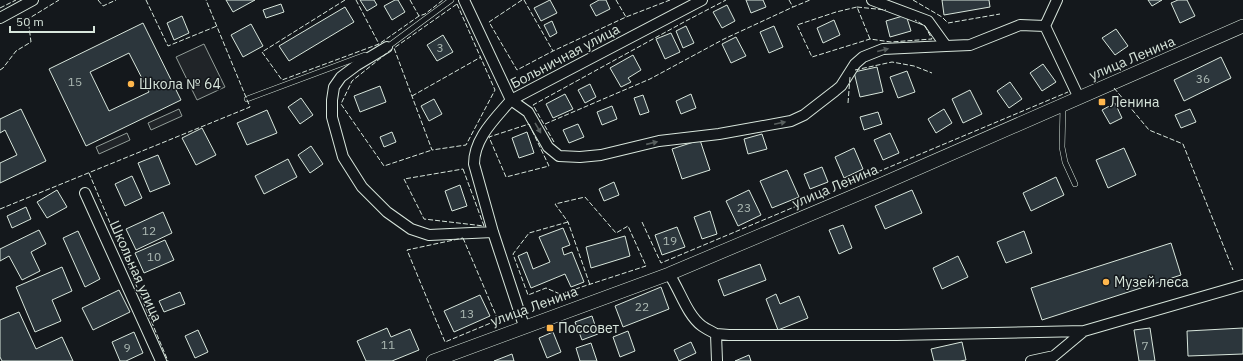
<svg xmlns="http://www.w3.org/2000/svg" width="1243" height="361" font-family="'IBM Plex Sans',sans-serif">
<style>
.green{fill:#202428;stroke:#939e99}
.building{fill:#2c363c;stroke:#d8e6dc;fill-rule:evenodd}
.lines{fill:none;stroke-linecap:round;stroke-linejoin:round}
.service-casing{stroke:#d8e6dc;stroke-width:6}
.minor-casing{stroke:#d8e6dc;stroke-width:12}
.tertiary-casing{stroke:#d8e6dc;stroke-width:14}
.service{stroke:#14181c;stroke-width:5}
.minor{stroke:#14181c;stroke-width:10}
.tertiary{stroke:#14181c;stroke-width:13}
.fence{stroke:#d8e6dc;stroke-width:1;stroke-dasharray:5 2;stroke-linecap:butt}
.oneway{fill:#59605f}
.poi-dot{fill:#ffb74d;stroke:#14181c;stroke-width:1.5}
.labels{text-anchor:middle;stroke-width:3;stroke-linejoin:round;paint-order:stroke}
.number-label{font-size:12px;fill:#adbab4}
.street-label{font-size:14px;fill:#d8e6dc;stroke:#14181c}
.poi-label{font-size:14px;fill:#d8e6dc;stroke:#14181c;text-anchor:start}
</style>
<rect width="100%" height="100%" fill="#14181c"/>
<path class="green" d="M204 44 225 87 197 100 176 57Z
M179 109 182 116 151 130 148 123Z
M127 133 130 140 99 154 96 147Z"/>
<path class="building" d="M226 0H255L233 12Z
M360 0H374L377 5 367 11Z
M395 0H398L405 12 392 20 384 6Z
M550 0 557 13 541 21 534 8Z
M599 0H606L610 9 596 16 590 5Z
M746 0H763L766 7 751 13Z
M942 0H989L990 7 944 15Z
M1148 0H1162L1152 6Z
M1178 0H1187L1195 16 1180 23 1171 3Z
M281 4 284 12 266 18 263 10Z
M727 5 735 21 722 28 713 12Z
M345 7 354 22 289 61 279 46Z
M906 15 911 31 890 37 886 21Z
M182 16 189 33 174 40 167 23Z
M834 20 840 35 823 43 817 28Z
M552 21 557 33 550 37 544 25Z
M143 23 181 100 86 146 49 69ZM129 53 149 92 109 111 90 72Z
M251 24 263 46 243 57 231 35Z
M686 26 694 43 683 48 676 31Z
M774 26 783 47 769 53 760 32Z
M1116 29 1128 46 1115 55 1102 38Z
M671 33 680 52 665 59 656 39Z
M443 35 453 52 437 61 427 45Z
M736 37 746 56 731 63 722 44Z
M633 55 641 70 628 78 631 82 621 87 610 68Z
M1221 57 1231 78 1184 101 1174 80Z
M1043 64 1056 82 1042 91 1030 73Z
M877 67 883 92 860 97 854 72Z
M907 71 915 92 898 98 890 77Z
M1010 82 1022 99 1009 108 997 91Z
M590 84 596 97 585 103 578 90Z
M380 86 386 102 360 112 354 96Z
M970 90 982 114 963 123 952 99Z
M565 94 573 109 553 118 546 104Z
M691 94 696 108 681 114 676 101Z
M643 95 649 112 640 115 634 98Z
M301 98 313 115 300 124 288 107Z
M434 99 442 114 429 121 421 106Z
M1115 103 1122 118 1110 124 1102 110Z
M612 106 617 119 602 125 597 112Z
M21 109 46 161 0 183V163L17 155 5 130 0 133V119Z
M944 109 952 123 936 133 928 119Z
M1190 109 1196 122 1181 128 1175 115Z
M267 110 277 133 247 145 237 123Z
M878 112 882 124 864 130 860 117Z
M578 124 584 137 569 143 563 130Z
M202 128 216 155 196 165 182 138Z
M392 132 396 142 384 147 380 137Z
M527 132 534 153 519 158 512 138Z
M890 133 899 153 883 160 874 140Z
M762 134 767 149 748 154 744 139Z
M700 140 710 170 682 179 672 149Z
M311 146 323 164 310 173 298 155Z
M854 148 863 169 844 178 835 157Z
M1124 148 1136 175 1108 188 1096 160Z
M158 155 170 184 150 192 138 163Z
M288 159 297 177 264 194 255 176Z
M822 167 828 182 810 189 804 174Z
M787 170 799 197 772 208 760 181Z
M132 176 142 198 125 206 115 184Z
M1056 177 1064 195 1031 211 1023 193Z
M614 182 619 195 604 201 599 189Z
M460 185 467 206 452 211 445 191Z
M57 190 67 207 47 218 37 202Z
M749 190 761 215 738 226 726 201Z
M912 190 922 213 885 229 875 206Z
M26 207 31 219 12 228 7 216Z
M710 211 717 234 702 239 694 217Z
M163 212 172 233 136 250 126 229Z
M843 225 852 248 839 254 829 230Z
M677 227 685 247 662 255 655 235Z
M563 228 570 245 562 248 564 255 572 252 584 282 571 287 565 274 531 288 518 256 527 252 533 269 550 262 539 237Z
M39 230 46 244 31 252 40 271 22 280 9 256 0 261V249Z
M78 231 100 279 85 287 63 238Z
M1024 231 1032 253 1006 263 997 242Z
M625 236 630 256 591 268 586 247Z
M165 240 174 260 144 273 135 253Z
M1171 243 1181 275 1042 320 1031 288Z
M958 256 968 277 942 289 933 268Z
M760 264 766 280 724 296 718 280Z
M62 267 72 291 52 300 61 321 35 332 16 287Z
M661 287 669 309 623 327 615 306Z
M119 290 130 312 93 330 82 308Z
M180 292 185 304 164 312 159 301Z
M776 294 780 304 799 296 808 318 778 330 766 299Z
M480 295 490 316 454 332 444 311Z
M19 312 36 349 62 337 73 361H2L0 357V320Z
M592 316 598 334 582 340 575 322Z
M387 328 391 337 410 329 419 350 392 361H366L357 341Z
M1150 328 1155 361H1139L1134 330Z
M1243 328V354L1188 356 1187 331Z
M198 330 208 352 195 358 185 336Z
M628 331 635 351 620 357 613 337Z
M134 332 143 353 126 361H120L112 342Z
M553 332 561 352 547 358 539 338Z
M691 342 696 353 679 361 674 350Z
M962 342 966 360 960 361H934L931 349Z
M591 343 597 361H580L576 348Z
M512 354 514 361H494Z
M749 355 751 361H735Z"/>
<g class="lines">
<defs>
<path id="service" d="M386 48 451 0
M247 99 365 55
M1063 106 1062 147 1065 162 1075 184"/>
<path id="minor" d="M464 0 511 100 528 112 548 147 559 156 580 157 601 155 659 141 719 134 791 121 804 115 835 91 841 86 855 64 863 57 883 49 946 46
M872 0 928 21 946 46 970 45 1020 25 1045 26
M1057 0 1045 26 1079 98
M0 18 33 0
M387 47 357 65 341 77 334 87 332 100V117L343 157 362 187 387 212 411 229 429 235 493 232
M85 193 161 361
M669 274C680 290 687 315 702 326 706 329 711 331 716 334L717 361
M524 326 493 232 474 164C474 138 495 119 511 100L702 0
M716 334 729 335H897L1084 331
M1031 361 1054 356 1084 331 1243 285"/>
<path id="tertiary" d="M433 361 669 274 882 184 1243 26"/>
</defs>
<use href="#service" class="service-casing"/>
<use href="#minor" class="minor-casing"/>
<use href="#tertiary" class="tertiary-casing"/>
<use href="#service" class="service"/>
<use href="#minor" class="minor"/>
<use href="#tertiary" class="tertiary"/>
<path class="fence" d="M98 0 103 6 116 0
M146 0 168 46 217 26
M345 0 262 52 282 80 379 44 419 16
M356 0 379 44
M410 0 419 16 425 14 443 0
M522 0 489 22 517 70 553 51 626 17 670 0
M524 0 553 51
M616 0 626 17
M789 0 793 7 810 0
M913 0 942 17 948 23 1000 14
M457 4 495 90 466 145 432 150 394 48Z
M857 7 886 10
M0 8 16 0
M870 39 857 7 836 12 797 25 812 57 870 39 891 42 932 39 925 26 915 20
M392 49 352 81 341 104 384 166 432 150
M0 70 3 68 16 51 31 42 28 19 59 0
M855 70 892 62 914 66 932 73
M1114 88 1149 130 1183 144 1233 270
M412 96 481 57
M848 103 850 77
M529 124 549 166 506 177 489 137Z
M545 124 650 79 724 39 793 7
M554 142 533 105 684 22 726 0
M463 169 484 226 424 219 404 179Z
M89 173 168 361
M0 209 250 107 206 0
M568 222 529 233 513 254 528 295 546 288 560 294 646 266 628 226 616 233 585 197 555 204 568 222 590 285
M642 222 661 263 1068 92
M463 238 498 320 445 342 407 250Z"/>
</g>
<defs><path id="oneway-solid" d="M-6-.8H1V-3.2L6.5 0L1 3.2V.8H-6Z"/></defs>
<g class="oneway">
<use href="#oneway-solid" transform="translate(883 50) rotate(-14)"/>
<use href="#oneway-solid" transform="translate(780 123) rotate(-12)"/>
<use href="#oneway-solid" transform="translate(538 128) rotate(60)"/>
<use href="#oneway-solid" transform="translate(652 143) rotate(-13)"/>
</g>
<g class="poi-dot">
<circle cx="131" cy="84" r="4"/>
<rect x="1098" y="98" width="8" height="8" rx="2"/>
<circle cx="1106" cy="282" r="4"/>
<rect x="546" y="324" width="8" height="8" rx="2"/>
</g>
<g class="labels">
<g class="number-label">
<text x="440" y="52">3</text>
<text x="1203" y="83">36</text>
<text x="75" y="86">15</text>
<text x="744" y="212">23</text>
<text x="149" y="235">12</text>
<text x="670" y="245">19</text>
<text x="154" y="261">10</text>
<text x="642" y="311">22</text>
<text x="467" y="318">13</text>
<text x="388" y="349">11</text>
<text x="1145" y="350">7</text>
<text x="127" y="352">9</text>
</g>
<g class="street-label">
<text transform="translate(565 56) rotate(-28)" y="5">Больничная улица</text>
<text transform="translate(1132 58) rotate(-23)" y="5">улица Ленина</text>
<text transform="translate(835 186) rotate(-23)" y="5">улица Ленина</text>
<text transform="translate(136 271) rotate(66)" y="5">Школьная улица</text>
<text transform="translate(534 306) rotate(-20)" y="5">улица Ленина</text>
</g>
<g class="poi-label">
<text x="139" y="89">Школа № 64</text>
<text x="1110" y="107">Ленина</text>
<text x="1114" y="287">Музей леса</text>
<text x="558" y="333">Поссовет</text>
</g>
</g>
<path d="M10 26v6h84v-6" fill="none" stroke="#d8e6dc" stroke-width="2"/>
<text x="16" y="26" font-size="12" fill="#d8e6dc" stroke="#14181c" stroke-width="3" paint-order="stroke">50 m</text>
</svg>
